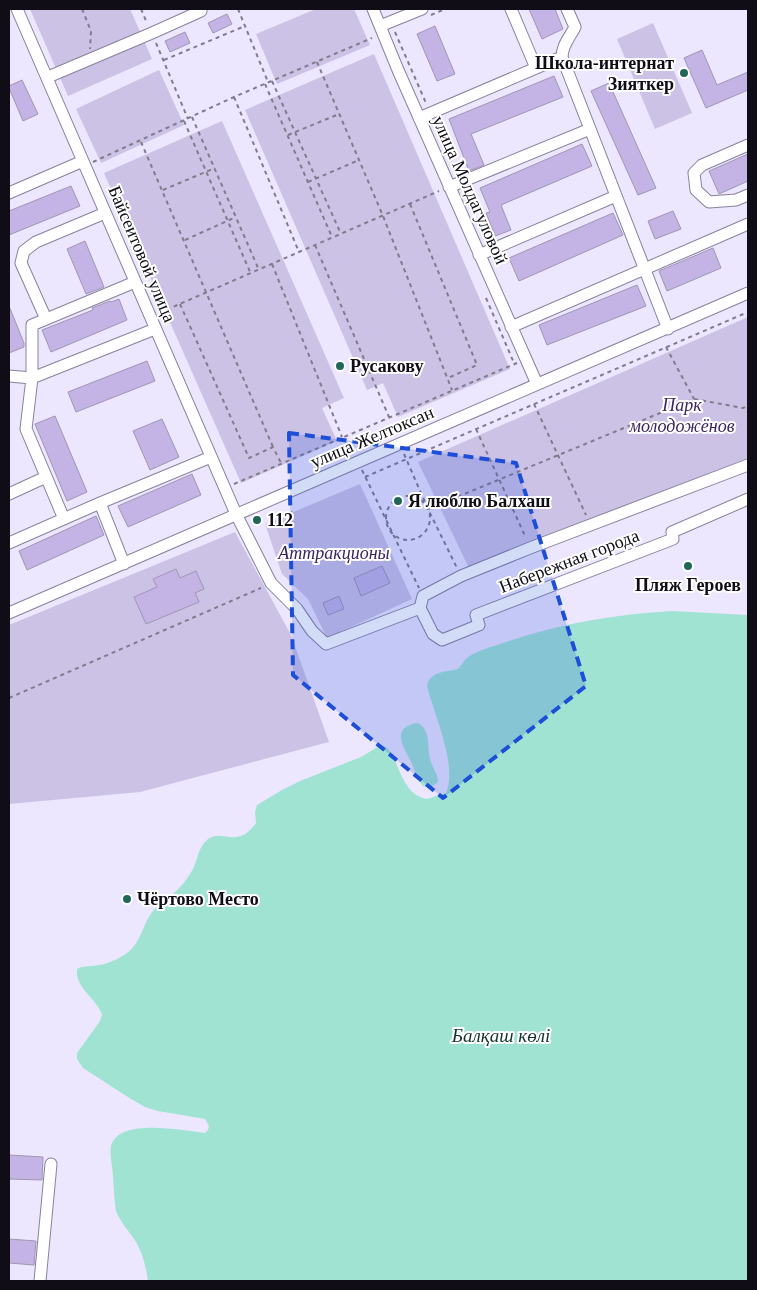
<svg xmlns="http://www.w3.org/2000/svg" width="757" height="1290" font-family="Georgia,serif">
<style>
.green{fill:#ccc2e5}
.water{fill:#a1e3d3}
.building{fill:#c3b4e5;stroke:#9f96b3}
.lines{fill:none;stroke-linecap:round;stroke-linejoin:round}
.minor-casing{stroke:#89819c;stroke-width:13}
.path{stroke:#807b8d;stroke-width:2;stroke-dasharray:4 4;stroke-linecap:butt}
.minor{stroke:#fff;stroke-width:11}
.marked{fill:#1d4ed8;fill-opacity:0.2;stroke:#1d4ed8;stroke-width:4;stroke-dasharray:10 6;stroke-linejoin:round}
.poi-dot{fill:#206659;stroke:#fff;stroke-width:2}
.labels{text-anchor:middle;stroke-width:4;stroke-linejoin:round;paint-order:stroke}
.poi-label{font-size:18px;font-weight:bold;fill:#100d17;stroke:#fff;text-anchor:start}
.street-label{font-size:18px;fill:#100d17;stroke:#fff}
.park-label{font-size:18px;font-style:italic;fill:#3b255f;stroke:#fff}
.water-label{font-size:19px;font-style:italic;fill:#13332d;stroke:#fff}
</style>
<rect width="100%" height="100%" fill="#ede6ff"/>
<path class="green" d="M30 9H130L152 59 68 96Z
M316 9H354L370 45 277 84 256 34Z
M653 23 692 113 655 129 617 39Z
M374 54 510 369 398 417 383 383 367 390 245 110Z
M159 70 184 125 101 163 76 109Z
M222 121 344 398 322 408 337 441 241 483 104 173Z
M748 317V458L469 568 418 462Z
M360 484 412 599 327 638 308 599 282 574 265 524Z
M235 532 291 635 329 742 140 792 9 804V625Z"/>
<path class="water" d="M672 611 748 615V1281H148C146 1267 142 1250 134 1239 127 1229 120 1221 116 1211 114 1199 114 1188 113 1177 113 1167 109 1156 111 1146 119 1117 184 1131 205 1133L208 1130 209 1126 205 1119 158 1111 145 1107 131 1099 83 1068 77 1059V1053L100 1021 102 1015C97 998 75 989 77 969 84 965 91 967 99 965 108 964 120 958 127 953 141 943 143 923 153 911 158 904 167 899 174 893 181 887 188 878 193 869 198 859 198 847 208 839 223 828 237 850 256 823L255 812 257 805 282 790 300 781 361 757 381 745C399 748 397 794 427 799L446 793C458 766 434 714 427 686 430 671 446 672 458 669 462 665 464 660 468 657 478 650 492 647 503 643 558 624 615 614 672 611Z
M416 723 420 724C431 734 427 746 430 759 432 768 438 773 438 782L430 788 423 786 419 781C416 775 414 768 411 762 404 747 390 729 416 723Z"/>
<path class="building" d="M529 9H555L563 29 542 39Z
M227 14 232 24 213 33 208 23Z
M435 26 455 74 437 81 417 34Z
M185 32 190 43 170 52 165 41Z
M702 50 717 85 748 72V90L706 108 684 58Z
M554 76 563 97 471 134 484 165 469 171 449 119Z
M22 80 38 114 23 121 9 88V86Z
M609 83 656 188 638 195 591 91Z
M582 144 592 166 501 205 511 230 495 236 486 213 490 212 480 188Z
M748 154V181L719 194 709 171Z
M71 186 80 206 9 235V211Z
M673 211 681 229 655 239 648 221Z
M613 213 623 235 519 281 509 258Z
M85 241 104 287 86 294 67 249Z
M713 248 721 268 667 291 659 271Z
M637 285 646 306 547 345 539 325Z
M119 299 127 320 51 352 42 330 93 310 92 308 110 301 111 302Z
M9 306 24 343V347L9 353Z
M147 361 155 381 76 412 68 392Z
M55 416 87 492 67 501 35 424Z
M162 419 179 457 150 470 133 431Z
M192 474 201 495 128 527 118 506Z
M96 516 104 535 27 570 19 551Z
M382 566 390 583 361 596 354 578Z
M176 569 180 578 196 571 204 589 195 593 199 602 146 624 134 597 157 587 153 579Z
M339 596 344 609 328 615 323 603Z
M9 1155 43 1157 42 1180 9 1179Z
M9 1239 36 1241 34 1265 9 1263Z"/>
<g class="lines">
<defs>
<path id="minor" d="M17 9 236 514 271 583 297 609 312 631 326 644 420 608
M373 9 398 70 537 384
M511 9 536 68
M380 26 422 9
M562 57C562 45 570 37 575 27L567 9
M48 77 152 33 201 11
M419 118 562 57 668 329
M748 145 702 165 694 173 696 190 709 202 736 200 748 195
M449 187 590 129
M9 193 83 161
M479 255 616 196
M46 319 21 263 24 251 36 242 105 213
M511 327 748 224
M9 376 32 378V325L135 282
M748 465 530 548 461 576 423 596 420 608 433 634 442 640 479 625 476 615 673 539 672 532 748 499
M9 494 46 477
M100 503 211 457
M64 519 26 429 32 378 155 329
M9 543 100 503 124 564
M9 613 748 293
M40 1281 51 1164"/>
</defs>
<use href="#minor" class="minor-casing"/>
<path class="path" d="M82 9 91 31 90 49
M141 9 147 23
M238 9 268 82
M431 15 445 9
M395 32 426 103
M156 43 188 119
M164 60 245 26
M317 62 383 216 452 390
M272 81 341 234
M265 84 332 237
M234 97 299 252
M192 117 259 270
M184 121 251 274
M434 121 456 172
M288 135 339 114
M141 142 273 447
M93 162 234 97 372 38
M308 182 359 160
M163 190 215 168
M465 192 471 206
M410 204 477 365 448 378
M185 240 236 217
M315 245 389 417
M272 264 342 437
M486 298 514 363
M180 304 249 458 273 447 281 463
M159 313 439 191
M666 347 694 399
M534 404 586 515
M476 429 526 538
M404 454 428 509 457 568
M362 470 419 588
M365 477 748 312
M234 484 517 363
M386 518a22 22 0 1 1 44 0a22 22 0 1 1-44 0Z
M428 509 694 399 743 408 748 406
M9 698 261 588"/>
<use href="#minor" class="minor"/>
</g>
<path class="marked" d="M289 433 516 463 586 686 443 798 293 675Z"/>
<g class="poi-dot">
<circle cx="684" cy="73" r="5"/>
<circle cx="340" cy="366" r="5"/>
<circle cx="398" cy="501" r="5"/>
<circle cx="257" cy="520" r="5"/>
<circle cx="688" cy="566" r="5"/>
<circle cx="127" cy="899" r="5"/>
</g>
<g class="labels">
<g class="poi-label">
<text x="674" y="69" text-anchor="end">Школа-интернат<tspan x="674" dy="21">Зияткер</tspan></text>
<text x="350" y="372">Русакову</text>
<text x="408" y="507">Я люблю Балхаш</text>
<text x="267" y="526">112</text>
<text x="688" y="591" text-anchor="middle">Пляж Героев</text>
<text x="137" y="905">Чёртово Место</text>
</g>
<g class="street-label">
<text transform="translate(470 190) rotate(66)" y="6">улица Молдагуловой</text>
<text transform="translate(142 254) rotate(67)" y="6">Байсеитовой улица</text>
<text transform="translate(372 437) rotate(-23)" y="6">улица Желтоксан</text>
<text transform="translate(569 561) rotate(-21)" y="6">Набережная города</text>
</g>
<g class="park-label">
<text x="682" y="411">Парк<tspan x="682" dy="21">молодожёнов</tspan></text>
<text x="334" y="559">Аттракционы</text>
</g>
<g class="water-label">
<text x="501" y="1042">Балқаш көлі</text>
</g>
</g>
<rect width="757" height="1290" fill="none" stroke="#100d17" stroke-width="20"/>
</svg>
